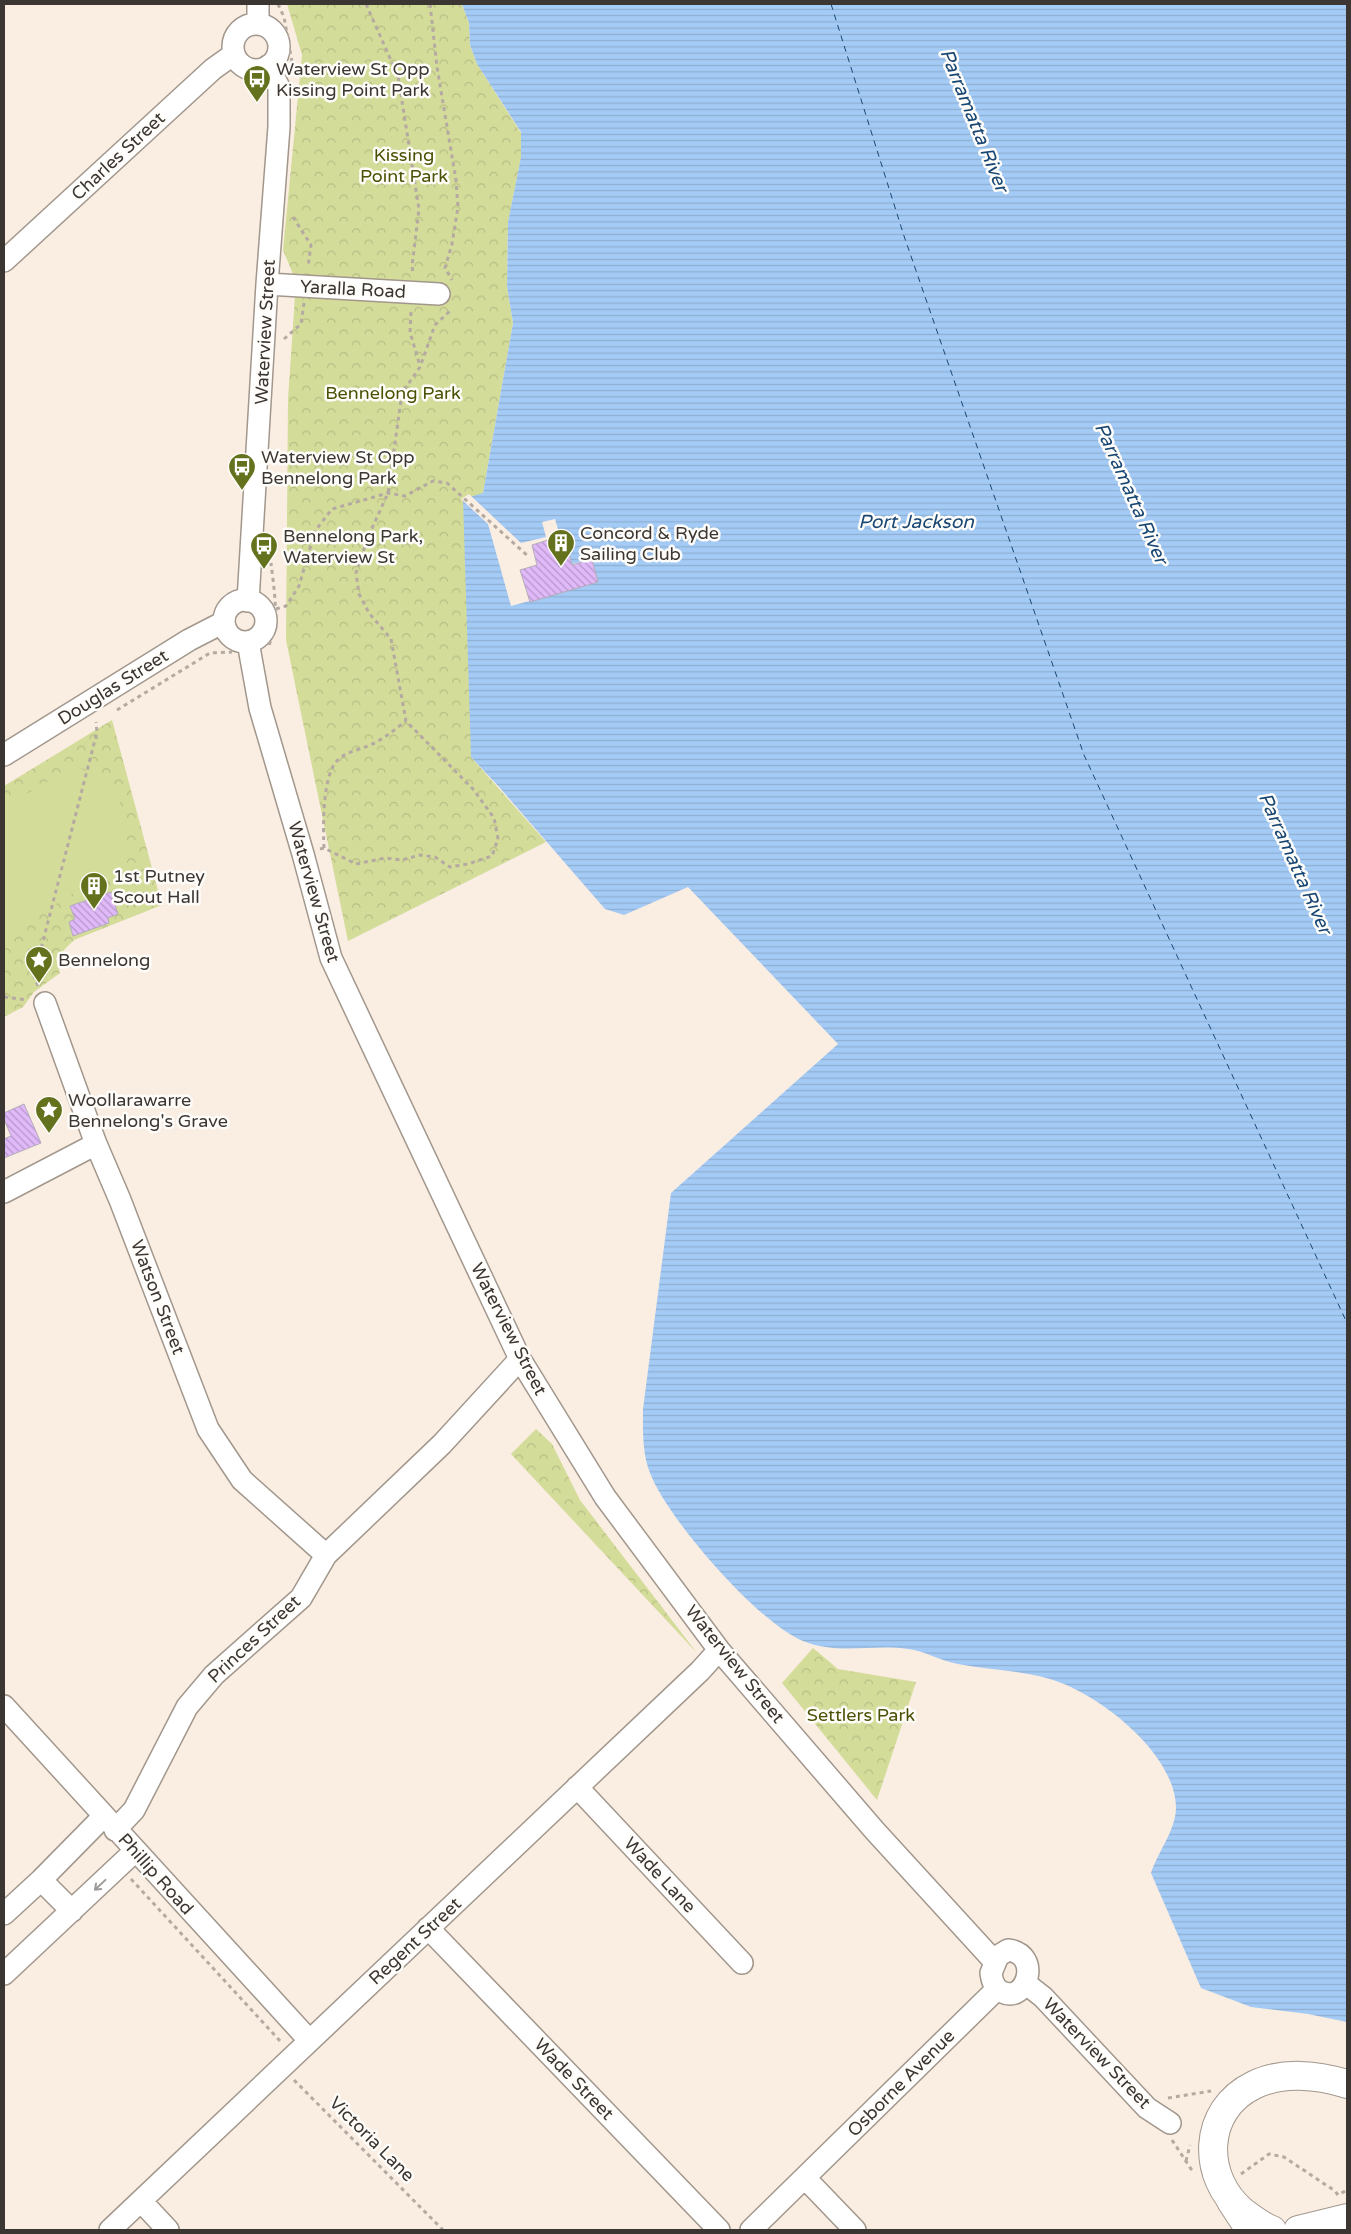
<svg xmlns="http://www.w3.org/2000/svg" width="1351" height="2234" font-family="'Varela Round',sans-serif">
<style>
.forest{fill:url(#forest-crowns)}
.pitch{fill:#d4dc9a}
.water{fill:url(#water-rules)}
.pier{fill:#faede2}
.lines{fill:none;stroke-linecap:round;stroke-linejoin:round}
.ferry{stroke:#194774;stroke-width:1;stroke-dasharray:6 5;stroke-linecap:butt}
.building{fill:url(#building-back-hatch);stroke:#b4acb9}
.minor-casing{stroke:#a2978c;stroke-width:24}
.major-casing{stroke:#a2978c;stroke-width:30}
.highway-casing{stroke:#a2978c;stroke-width:30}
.path{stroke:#b4aaa1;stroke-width:3;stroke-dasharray:4 4;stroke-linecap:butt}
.minor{stroke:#fff;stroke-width:21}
.major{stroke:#fff;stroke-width:28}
.highway{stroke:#fff;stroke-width:28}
.oneway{stroke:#9d9a98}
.labels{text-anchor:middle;stroke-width:5;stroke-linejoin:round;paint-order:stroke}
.poi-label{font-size:18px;fill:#3b3632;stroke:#fffdfa;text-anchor:start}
.park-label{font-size:18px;fill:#4b5104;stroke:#fffdfa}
.street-label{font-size:18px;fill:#3b3632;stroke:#fffdfa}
.water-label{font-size:19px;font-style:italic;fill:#194774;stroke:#fffdfa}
</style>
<defs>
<pattern id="forest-crowns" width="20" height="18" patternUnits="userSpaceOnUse" patternTransform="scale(1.25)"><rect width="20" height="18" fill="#d4dc9a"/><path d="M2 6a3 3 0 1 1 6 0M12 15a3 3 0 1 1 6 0" fill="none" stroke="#b7bd85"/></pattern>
<pattern id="water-rules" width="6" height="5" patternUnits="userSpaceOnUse" patternTransform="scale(1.25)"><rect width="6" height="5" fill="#a4cbf5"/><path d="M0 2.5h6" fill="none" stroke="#8eafd2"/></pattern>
<pattern id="building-back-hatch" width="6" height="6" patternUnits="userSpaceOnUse" patternTransform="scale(1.25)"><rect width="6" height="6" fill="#e0b9f9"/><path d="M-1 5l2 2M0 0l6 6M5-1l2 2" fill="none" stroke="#b797ca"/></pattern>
</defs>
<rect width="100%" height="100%" fill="#faede2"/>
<path class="forest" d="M287 4H462L469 23 470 45 477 64 521 133V158L508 222 507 287 513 323 483 493 471 757 546 842 348 941 286 640 288 399 296 281 283 250 302 55Z
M112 720 162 905 74 940 56 958 60 973 34 992 23 1007 4 1017V786Z
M536 1429 552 1444 580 1500 697 1653 511 1454Z
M813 1648 838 1669 916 1682 877 1800 782 1683Z"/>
<path class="pitch" d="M77 765 119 797 128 860 4 936V807Z"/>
<path class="water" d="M462 4H1347V2022L1308 2014 1251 2007 1201 1988 1151 1873C1158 1852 1175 1831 1176 1809 1177 1753 1095 1690 1046 1678 1017 1670 987 1670 958 1664 941 1661 925 1651 908 1649 873 1644 837 1655 803 1641 758 1623 667 1518 650 1473 642 1453 643 1430 643 1409L671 1193 838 1044 688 887 624 915 605 909 500 788 471 757 463 499 483 493 513 323 507 287 508 222 521 157V132L477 64 470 45 469 23Z"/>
<path class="pier" d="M469 494 521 543 546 537 542 522 555 519 560 536 564 535 572 564 592 559 598 582 511 606 488 524 461 499Z"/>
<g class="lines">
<path class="ferry" d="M831 4 904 236 1084 755 1347 1323"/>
</g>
<path class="building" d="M564 535 572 565 592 559 598 582 530 602 520 570 537 565 532 545Z
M111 892 118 914 108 918 109 923 73 936 69 922 75 919 70 906Z
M24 1104 41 1143 4 1158V1139L11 1136 4 1119V1113Z"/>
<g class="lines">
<defs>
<path id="minor" d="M258 4V24
M233 47a23 23 0 1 1 46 0a23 23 0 1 1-46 0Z
M4 261 213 69 234 54
M267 284 439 294
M224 621a21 21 0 1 1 42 0a21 21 0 1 1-42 0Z
M248 601 267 284 279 127V87L268 66
M248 642 260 708 303 854 331 958 520 1359 605 1497 719 1650 875 1831 994 1961
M4 755 189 640 224 622
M45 1003 96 1144 120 1200 208 1429 242 1480 326 1555
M4 1192 96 1144
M4 1706 309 2040
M577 1787 742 1963
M115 1830 134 1810 187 1707 214 1675 301 1598 326 1555 442 1444 520 1359
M41 1880 72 1911
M4 1914 41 1880 103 1817
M428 1928 719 2230
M1008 1950C1042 1954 1027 2004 1002 1992 994 1989 992 1981 991 1973L998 1956Z
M4 1974 135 1851
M1025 1983 1043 1997 1147 2108 1170 2123
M805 2178 855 2230
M141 2201 168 2230
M110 2230 700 1671 719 1650
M751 2230 997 1989"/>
<path id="major" d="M1272 2230C1261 2226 1253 2219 1243 2212 1201 2177 1202 2110 1254 2085 1282 2071 1318 2075 1347 2084
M1298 2230 1347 2218"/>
<path id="highway" d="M1231 2201 1250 2230"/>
</defs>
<use href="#minor" class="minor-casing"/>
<use href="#major" class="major-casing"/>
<use href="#highway" class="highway-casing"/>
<path class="path" d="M278 4 284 17 294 73
M366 4 398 76 419 209 412 266 413 273
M430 4 437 67 456 180 458 207 452 244 445 268 452 280
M293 217 311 245 308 267
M411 312 410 332 420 366
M284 339 301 324 304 303
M276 609 286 606 299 586 315 531 332 509 388 493 405 496 433 481 447 483 529 557
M269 645C280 620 274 590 271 563
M117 710 210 653 232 652
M324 848C323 828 322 772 339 759 348 751 359 750 370 745 383 740 395 729 406 721
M320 849 324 848 356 864 385 858 402 860 420 855 435 857 450 867 468 864 492 856 498 839 494 818 473 789 406 721 391 639 369 613 359 594 356 573 368 537 388 493 402 393 420 367 435 325 451 310
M38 986 34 976 97 732 96 722
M4 997 27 1000
M131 1879 281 2042
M294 2080 443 2230
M1168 2098 1211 2091
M1172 2140 1193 2172
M1186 2161 1190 2145
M1241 2174 1269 2154 1284 2157 1335 2191 1338 2195 1347 2190"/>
<use href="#minor" class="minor"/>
<use href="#major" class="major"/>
<use href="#highway" class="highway"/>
</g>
<defs><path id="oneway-shaft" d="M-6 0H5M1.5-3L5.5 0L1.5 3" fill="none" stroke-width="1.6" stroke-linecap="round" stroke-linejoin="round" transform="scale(1.25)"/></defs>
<use class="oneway" href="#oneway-shaft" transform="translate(100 1885) rotate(137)"/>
<defs>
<symbol id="bus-pin" viewBox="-11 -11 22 30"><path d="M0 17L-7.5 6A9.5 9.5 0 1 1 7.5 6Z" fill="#64721d" stroke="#fffdfa"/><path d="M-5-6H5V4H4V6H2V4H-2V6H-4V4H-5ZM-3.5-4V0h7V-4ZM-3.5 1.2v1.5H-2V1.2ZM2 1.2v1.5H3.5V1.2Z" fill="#fff"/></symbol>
<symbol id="building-pin" viewBox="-11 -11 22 30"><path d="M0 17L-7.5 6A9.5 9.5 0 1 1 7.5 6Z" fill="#64721d" stroke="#fffdfa"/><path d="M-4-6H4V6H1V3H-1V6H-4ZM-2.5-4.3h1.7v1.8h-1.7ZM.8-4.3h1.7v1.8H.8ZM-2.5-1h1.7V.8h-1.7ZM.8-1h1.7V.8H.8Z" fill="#fff"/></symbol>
<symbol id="sight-pin" viewBox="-11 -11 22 30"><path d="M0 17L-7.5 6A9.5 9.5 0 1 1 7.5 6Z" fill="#64721d" stroke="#fffdfa"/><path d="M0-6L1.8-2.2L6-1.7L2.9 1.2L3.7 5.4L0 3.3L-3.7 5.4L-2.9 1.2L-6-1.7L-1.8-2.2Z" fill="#fff"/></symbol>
</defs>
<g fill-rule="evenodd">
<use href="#bus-pin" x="241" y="63" width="32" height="43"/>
<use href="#bus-pin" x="226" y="451" width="32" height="43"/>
<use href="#building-pin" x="545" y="527" width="32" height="43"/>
<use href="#bus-pin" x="248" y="530" width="32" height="43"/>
<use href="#building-pin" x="78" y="870" width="32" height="43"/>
<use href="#sight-pin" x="23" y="944" width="32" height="43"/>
<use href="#sight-pin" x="33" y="1094" width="32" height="43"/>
</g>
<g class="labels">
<g class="poi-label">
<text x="276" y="75">Waterview St Opp<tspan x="276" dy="21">Kissing Point Park</tspan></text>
<text x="261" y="463">Waterview St Opp<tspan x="261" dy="21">Bennelong Park</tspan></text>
<text x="580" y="539">Concord &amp; Ryde<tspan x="580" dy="21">Sailing Club</tspan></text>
<text x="283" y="542">Bennelong Park,<tspan x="283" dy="21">Waterview St</tspan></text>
<text x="113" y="882">1st Putney<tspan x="113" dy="21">Scout Hall</tspan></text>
<text x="58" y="966">Bennelong</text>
<text x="68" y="1106">Woollarawarre<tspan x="68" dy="21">Bennelong's Grave</tspan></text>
</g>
<g class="park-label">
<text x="404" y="161">Kissing<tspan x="404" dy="21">Point Park</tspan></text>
<text x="393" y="399">Bennelong Park</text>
<text x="861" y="1721">Settlers Park</text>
</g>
<g class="street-label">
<text transform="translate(118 156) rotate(-43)" y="6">Charles Street</text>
<text transform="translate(353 289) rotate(3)" y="6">Yaralla Road</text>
<text transform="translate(265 332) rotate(-87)" y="6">Waterview Street</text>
<text transform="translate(113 687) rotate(-32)" y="6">Douglas Street</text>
<text transform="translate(314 892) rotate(74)" y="6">Waterview Street</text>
<text transform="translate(158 1297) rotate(69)" y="6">Watson Street</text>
<text transform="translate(509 1329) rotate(63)" y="6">Waterview Street</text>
<text transform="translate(254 1639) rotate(-43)" y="6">Princes Street</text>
<text transform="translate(735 1664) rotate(51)" y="6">Waterview Street</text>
<text transform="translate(156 1874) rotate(48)" y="6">Phillip Road</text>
<text transform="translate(660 1875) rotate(47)" y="6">Wade Lane</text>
<text transform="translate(415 1941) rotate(-43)" y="6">Regent Street</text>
<text transform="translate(1097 2053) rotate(46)" y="6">Waterview Street</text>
<text transform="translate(574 2079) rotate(46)" y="6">Wade Street</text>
<text transform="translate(901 2083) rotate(-45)" y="6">Osborne Avenue</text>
<text transform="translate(372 2139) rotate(45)" y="6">Victoria Lane</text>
</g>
<g class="water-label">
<text transform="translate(975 120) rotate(68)" y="7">Parramatta River</text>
<text transform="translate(1132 493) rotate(66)" y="7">Parramatta River</text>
<text x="916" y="528">Port Jackson</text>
<text transform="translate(1296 863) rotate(66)" y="7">Parramatta River</text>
</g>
</g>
<rect width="1351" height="2234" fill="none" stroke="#3b3632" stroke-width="10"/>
</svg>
